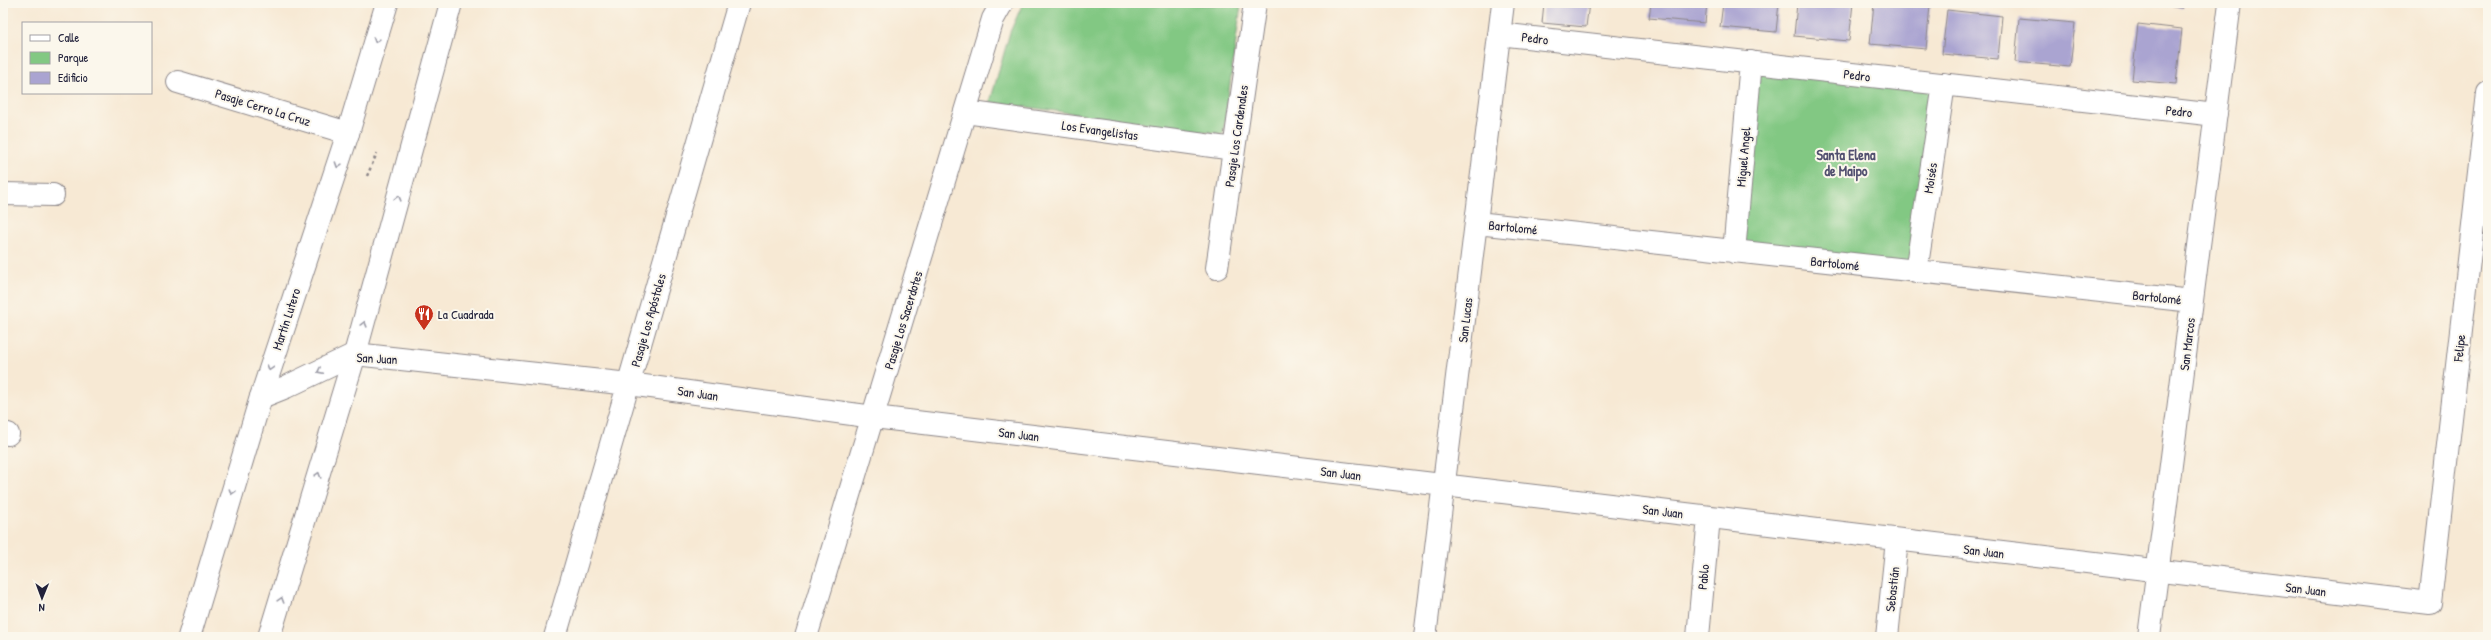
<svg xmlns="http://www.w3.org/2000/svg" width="2491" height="640" font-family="'Patrick Hand',sans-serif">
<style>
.green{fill:#82c883;stroke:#52755f}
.building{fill:#aaa4d1}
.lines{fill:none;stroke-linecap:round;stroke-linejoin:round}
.minor-casing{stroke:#8c8688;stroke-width:24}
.major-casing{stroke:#8c8688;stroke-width:24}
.path{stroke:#8c8688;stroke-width:2.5;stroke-dasharray:3 3;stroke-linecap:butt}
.minor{stroke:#fff;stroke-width:22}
.major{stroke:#fff;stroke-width:22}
.oneway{stroke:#9c9ca7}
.labels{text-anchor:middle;stroke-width:4;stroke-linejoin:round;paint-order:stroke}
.street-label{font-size:13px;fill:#22223b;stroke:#fbf7ec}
.poi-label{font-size:13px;fill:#22223b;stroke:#fbf7ec;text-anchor:start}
.neighbourhood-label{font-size:14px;font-weight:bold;fill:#525070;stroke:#fbf7ec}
</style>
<rect width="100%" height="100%" fill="#fbf7ec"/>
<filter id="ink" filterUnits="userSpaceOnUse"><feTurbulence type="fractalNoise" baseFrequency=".025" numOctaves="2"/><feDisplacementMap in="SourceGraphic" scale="8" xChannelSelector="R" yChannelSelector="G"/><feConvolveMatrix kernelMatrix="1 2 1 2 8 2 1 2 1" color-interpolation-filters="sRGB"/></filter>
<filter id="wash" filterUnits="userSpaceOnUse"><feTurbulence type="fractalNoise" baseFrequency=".012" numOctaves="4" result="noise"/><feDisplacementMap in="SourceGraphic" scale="16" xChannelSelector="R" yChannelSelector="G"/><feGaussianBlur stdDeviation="0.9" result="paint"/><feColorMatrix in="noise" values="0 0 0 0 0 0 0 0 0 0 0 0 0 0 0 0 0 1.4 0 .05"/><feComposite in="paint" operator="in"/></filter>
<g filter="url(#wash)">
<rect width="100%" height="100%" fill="#f7e9d4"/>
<path class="green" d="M1023 3 1241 5 1223 134 990 102 1010 32Z
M1753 66 1939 88 1913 267 1739 245Z"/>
<g id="blocks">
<path class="building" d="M1544 3H1589L1586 27 1542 23Z
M1651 3H1707L1705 23 1649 18Z
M1723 3H1779L1776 32 1720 27Z
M1797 3H1853L1849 41 1794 36Z
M1874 3 1930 5 1926 49 1870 44Z
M2140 3H2183V8Z
M1947 10 2002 16 1998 59 1942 54Z
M2019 18 2075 23 2070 67 2015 62Z
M2138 24 2182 29 2176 84 2132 80Z"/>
</g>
</g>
<g filter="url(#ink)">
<use href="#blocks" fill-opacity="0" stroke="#8c8688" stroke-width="1"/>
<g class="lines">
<defs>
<path id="minor" d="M1499 34 2216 115
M178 82 348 133
M965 112 1234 149
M3 194 53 195
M1477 223 2192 301
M1734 252 1751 62
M1217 268 1255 3
M1916 272 1944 84
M261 397 286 387 355 354 629 384 874 417 2430 603 2488 93
M3 433 8 434
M555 637 739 3
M806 637 993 19 1002 3
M1425 637 1503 3
M1698 637 1709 517
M1887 637 1897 540
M2149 637 2230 3"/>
<path id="major" d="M189 637 261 397 348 133 387 3
M269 637 355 354 451 3"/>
</defs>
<use href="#minor" class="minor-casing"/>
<use href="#major" class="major-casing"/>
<path class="path" d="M367 176 377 153"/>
<use href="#minor" class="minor"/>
<use href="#major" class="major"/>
</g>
<defs><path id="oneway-chevron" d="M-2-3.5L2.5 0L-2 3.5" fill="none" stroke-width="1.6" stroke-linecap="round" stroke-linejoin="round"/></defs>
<g class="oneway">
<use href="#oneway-chevron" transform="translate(376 40) rotate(107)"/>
<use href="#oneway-chevron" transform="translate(338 165) rotate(108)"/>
<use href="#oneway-chevron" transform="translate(398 198) rotate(-75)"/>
<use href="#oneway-chevron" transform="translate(364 324) rotate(-75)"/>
<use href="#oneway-chevron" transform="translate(270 368) rotate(108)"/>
<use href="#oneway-chevron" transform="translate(320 371) rotate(154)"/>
<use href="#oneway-chevron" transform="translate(318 475) rotate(-73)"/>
<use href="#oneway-chevron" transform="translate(232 492) rotate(107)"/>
<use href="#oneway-chevron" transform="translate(281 600) rotate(-73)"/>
</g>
</g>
<defs>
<symbol id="restaurant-pin" viewBox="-11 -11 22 30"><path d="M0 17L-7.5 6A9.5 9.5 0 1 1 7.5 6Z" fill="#c8321e" stroke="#fbf7ec"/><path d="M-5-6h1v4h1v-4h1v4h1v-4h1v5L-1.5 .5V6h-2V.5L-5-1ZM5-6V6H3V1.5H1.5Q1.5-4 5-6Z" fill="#fff"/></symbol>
</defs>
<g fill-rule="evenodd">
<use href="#restaurant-pin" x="413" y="303" width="22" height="30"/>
</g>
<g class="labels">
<g class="street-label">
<text transform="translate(1535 38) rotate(7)" y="5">Pedro</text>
<text transform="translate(1857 75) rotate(7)" y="5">Pedro</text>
<text transform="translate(263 107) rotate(17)" y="5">Pasaje Cerro La Cruz</text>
<text transform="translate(2179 111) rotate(6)" y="5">Pedro</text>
<text transform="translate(1100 130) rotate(8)" y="5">Los Evangelistas</text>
<text transform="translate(1236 136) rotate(-82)" y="5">Pasaje Los Cardenales</text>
<text transform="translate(1743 157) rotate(-85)" y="5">Miguel Angel</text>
<text transform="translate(1930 178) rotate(-81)" y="5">Moisés</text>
<text transform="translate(1513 227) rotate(6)" y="5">Bartolomé</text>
<text transform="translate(1835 263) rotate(6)" y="5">Bartolomé</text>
<text transform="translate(2157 297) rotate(6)" y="5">Bartolomé</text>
<text transform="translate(286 319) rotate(-72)" y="5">Martín Lutero</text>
<text transform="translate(648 320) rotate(-74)" y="5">Pasaje Los Apóstoles</text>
<text transform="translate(903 320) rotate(-73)" y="5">Pasaje Los Sacerdotes</text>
<text transform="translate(1465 320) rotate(-83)" y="5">San Lucas</text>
<text transform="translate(2187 344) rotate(-83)" y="5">San Marcos</text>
<text transform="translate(2459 348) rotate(-84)" y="5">Felipe</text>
<text transform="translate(377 358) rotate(3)" y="5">San Juan</text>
<text transform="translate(698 393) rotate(8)" y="5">San Juan</text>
<text transform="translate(1019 434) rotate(7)" y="5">San Juan</text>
<text transform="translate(1341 473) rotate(7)" y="5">San Juan</text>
<text transform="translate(1663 511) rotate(7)" y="5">San Juan</text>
<text transform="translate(1984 551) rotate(7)" y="5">San Juan</text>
<text transform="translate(1703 577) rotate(-85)" y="5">Pablo</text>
<text transform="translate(1892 589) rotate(-84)" y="5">Sebastián</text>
<text transform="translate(2306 589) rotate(7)" y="5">San Juan</text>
</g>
<g class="poi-label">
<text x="438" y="319">La Cuadrada</text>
</g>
<g class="neighbourhood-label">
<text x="1846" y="160">Santa Elena<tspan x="1846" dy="16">de Maipo</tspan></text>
</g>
</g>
<rect width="2491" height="640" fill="none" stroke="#fbf7ec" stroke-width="16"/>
<rect x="22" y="22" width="130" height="72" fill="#fbf7ec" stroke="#a4a2a5"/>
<rect x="30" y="35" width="20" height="6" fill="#ffffff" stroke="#a4a2a5"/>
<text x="58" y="42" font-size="12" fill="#22223b">Calle</text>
<rect x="30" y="52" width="20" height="12" fill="#82c883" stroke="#a4a2a5"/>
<text x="58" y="62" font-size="12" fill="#22223b">Parque</text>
<rect x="30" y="72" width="20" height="12" fill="#aaa4d1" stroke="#a4a2a5"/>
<text x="58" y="82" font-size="12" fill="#22223b">Edificio</text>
<g transform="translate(42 598) rotate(181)" stroke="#fbf7ec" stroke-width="3" paint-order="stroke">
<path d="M0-3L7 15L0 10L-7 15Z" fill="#22223b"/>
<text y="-6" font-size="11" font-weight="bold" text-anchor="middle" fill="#22223b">N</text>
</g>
</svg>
